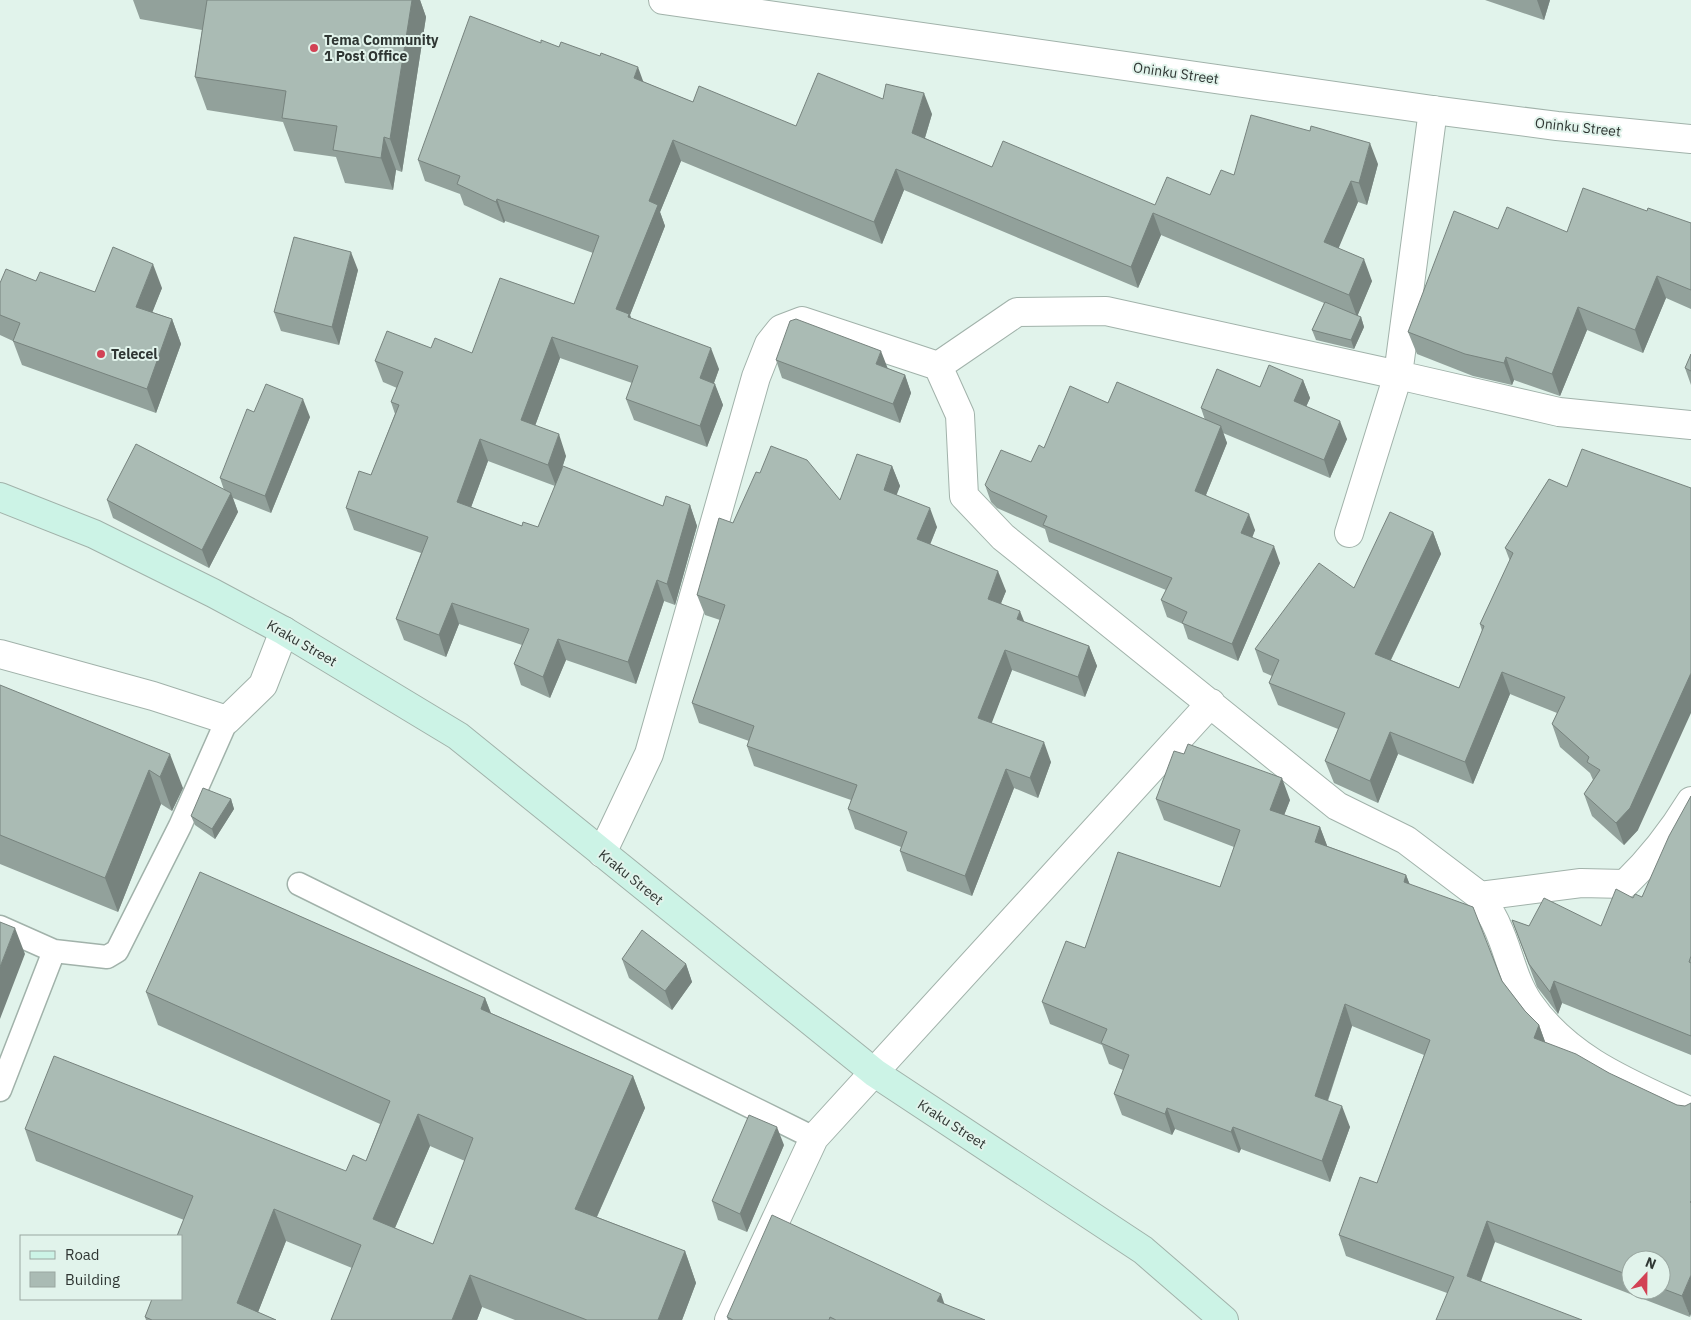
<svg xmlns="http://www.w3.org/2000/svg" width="1691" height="1320" font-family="'IBM Plex Sans',sans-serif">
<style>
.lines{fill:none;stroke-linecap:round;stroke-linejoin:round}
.service-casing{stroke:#a1b2aa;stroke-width:25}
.minor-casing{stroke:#a1b2aa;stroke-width:30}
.tertiary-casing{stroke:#a1b2aa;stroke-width:30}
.secondary-casing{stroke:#a1b2aa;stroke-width:30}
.service{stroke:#fff;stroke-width:22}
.minor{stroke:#fff;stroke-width:28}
.tertiary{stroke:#fff;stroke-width:28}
.secondary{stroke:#ccf3e6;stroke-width:28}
.wall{fill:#92a19b;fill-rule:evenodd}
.shaded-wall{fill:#77837e}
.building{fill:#aabbb4;stroke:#77837e;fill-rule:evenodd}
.poi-dot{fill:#d24255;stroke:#e1f3eb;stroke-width:2}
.labels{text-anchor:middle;stroke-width:4;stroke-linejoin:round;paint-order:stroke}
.poi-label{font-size:14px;font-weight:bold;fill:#2f3633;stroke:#e1f3eb;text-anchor:start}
.street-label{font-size:14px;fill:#2f3633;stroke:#e1f3eb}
</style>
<rect width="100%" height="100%" fill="#e1f3eb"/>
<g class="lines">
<defs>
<path id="service" d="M299 884 814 1138
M0 927 54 951 0 1090
M54 951 107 957 117 951 180 826 227 720"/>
<path id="minor" d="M1433 110 1398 375 1106 311 1017 312 938 366 960 415 964 496 1003 537 1337 806 1406 840 1480 896 1581 883 1625 884C1652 858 1672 832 1691 801
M1349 533 1398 375 1559 412 1691 425
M0 654 153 696 227 720 263 685 284 631
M602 853 649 754 756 377 769 344 781 329 802 321 938 366
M1480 896C1486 906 1493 916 1497 926 1509 951 1513 980 1529 1003 1568 1060 1631 1084 1691 1112
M729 1320 814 1138 1211 703"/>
<path id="tertiary" d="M663 0 1433 110 1557 126 1691 139"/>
<path id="secondary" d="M0 497 94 534 213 593 284 631 458 736 875 1073 1143 1250 1224 1320"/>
</defs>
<use href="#service" class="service-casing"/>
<use href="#minor" class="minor-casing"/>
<use href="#tertiary" class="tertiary-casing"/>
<use href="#secondary" class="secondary-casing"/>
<use href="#service" class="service"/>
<use href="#minor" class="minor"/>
<use href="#tertiary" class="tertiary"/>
<use href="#secondary" class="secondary"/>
</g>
<path class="wall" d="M133 0H420L426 17 402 172 396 170 393 190 345 183 336 157 294 151 283 122 207 110 195 77 202 30 140 19Z
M1485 0H1550L1544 20Z
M541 43 600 56 644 82 693 102 796 126 883 99 932 114 925 138 992 167 1155 205 1210 195 1234 175 1378 164 1367 205 1358 202 1338 248 1372 281 1357 316 1361 317 1364 327 1354 349 1316 340 1312 330 1324 303 1161 235 1138 288 904 190 882 244 681 161 660 212 665 226 630 315 631 318 719 369 714 383 723 405 707 447 634 420 626 399 632 383 560 358 535 426 566 456 562 468 663 506 690 505 697 526 675 605 664 601 636 684 566 660 550 698 521 685 514 664 522 645 459 624 446 657 404 640 396 619 421 553 354 530 346 508 371 475 395 414 391 402 397 388 383 382 375 361 431 348 472 353 574 304 593 253 505 221 504 223 464 205 460 194 425 181 418 160ZM488 461 555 486 538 527 522 526 471 507Z
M1647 211 1691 223V309L1666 298 1643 353 1587 330 1560 396 1514 380 1512 385 1473 376 1417 354 1408 332 1498 229 1567 232Z
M358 270 339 345 281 331 274 312Z
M36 281 95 292 162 288 152 312 172 319 181 344 156 413 22 365 13 341 0 335V283Z
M1691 354V385L1685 368Z
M776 360 887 368 905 375 911 393 900 423 782 378Z
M1303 380 1310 398 1306 407 1347 439 1330 478 1223 433 1227 443 1206 495 1255 530 1252 538 1280 563 1238 661 1188 639 1183 624 1167 617 1161 600 1166 590 1049 542 1045 529 997 508 991 502 985 485 1031 462 1044 448 1205 420 1201 408 1260 387Z
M254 412 310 417 271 513 233 498 238 512 209 568 113 518 107 500 224 490 220 478Z
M892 466 900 486 896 495 937 527 930 545 1006 591 1001 603 1024 622 1089 646 1097 666 1085 697 1012 670 991 723 1051 762 1038 798 1014 788 972 896 907 871 900 851 901 847 855 829 848 809 851 800 754 766 747 746 749 741 699 723 692 703 720 620 705 615 697 595 733 523 760 473 840 500Z
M1549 479 1638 830 1624 845 1592 816 1584 794 1593 780 1590 773 1560 747 1552 724 1557 713 1510 694 1473 784 1398 754 1378 803 1334 783 1325 761 1338 729 1278 705 1269 683 1272 676 1263 672 1255 649 1354 588 1433 532 1441 554 1391 660 1459 688 1482 631 1480 624 1510 561 1505 548Z
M0 685 183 788 172 811 161 804 118 912 0 864Z
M1184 754 1290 800 1284 815 1320 827 1327 846 1406 875 1410 885 1502 981 1525 1011 1539 1025 1545 1042 1609 1073 1690 1317 1495 1242 1447 1293 1346 1256 1339 1235 1377 1183 1424 1055 1352 1026 1328 1101 1350 1127 1330 1182 1241 1149 1239 1153 1175 1129 1172 1135 1122 1115 1114 1094 1123 1070 1109 1064 1102 1045 1050 1024 1042 1002 1085 948 1220 887 1234 847 1164 820 1156 799ZM1631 1260H1661V1290H1631Z
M1691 796V1055L1562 1003 1558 1014 1537 987 1512 920 1529 926H1601L1633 898 1642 897Z
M231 799 234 809 215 839 195 825 191 816Z
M622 959 686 964 692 982 672 1010 629 978Z
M146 992 485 998 491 1013 633 1076 645 1108 597 1217 685 1251 696 1283 682 1320H515L482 1307 477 1320H331L352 1268 286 1241 258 1312 276 1320H146L145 1317 184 1220 36 1161 25 1129 346 1171 366 1161 380 1124 158 1025ZM430 1146 465 1161 433 1244 395 1228Z
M784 1145 747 1232 718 1220 712 1201Z
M944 1304 985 1320H728L727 1317Z"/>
<path class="shaded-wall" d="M412 0H420L426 17 402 172 390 139Z
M1537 0H1550L1544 20Z
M638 67 646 89 634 78Z
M924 93 932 114 920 154 912 133Z
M384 137 396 170 393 190 381 158Z
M673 140 681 161 660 212 665 226 630 315 637 335 616 309 649 201Z
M1370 143 1378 164 1367 205 1359 183Z
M896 169 904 190 882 244 874 222Z
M1351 181 1358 202 1332 264 1324 242Z
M497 199 505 221 504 223 496 202Z
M1153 213 1161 235 1138 288 1131 267Z
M351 252 358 270 339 345 332 327Z
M1364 259 1372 281 1357 317 1349 295Z
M153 264 162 288 145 331 136 307Z
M1657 276 1666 298 1643 353 1635 330Z
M1578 307 1587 330 1560 396 1552 374Z
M1361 317 1364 327 1354 349 1351 340Z
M172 319 181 344 156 413 147 389Z
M552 337 560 358 529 442 521 420Z
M711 348 719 369 708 399 700 378Z
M881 351 888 369 876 364Z
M1506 357 1514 380 1512 385 1504 363Z
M905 375 911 393 900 423 893 404Z
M1303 380 1310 398 1300 420 1294 401Z
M715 384 723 405 707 447 700 426Z
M303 399 310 417 271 513 265 496Z
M1340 421 1347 439 1330 478 1324 460Z
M1221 426 1227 443 1201 507 1195 491Z
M559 434 566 456 556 486 548 465Z
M480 439 488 461 465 524 457 502Z
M892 466 900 486 891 510 884 490Z
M231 493 238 512 209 568 202 550Z
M690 505 697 526 675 605 667 584Z
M930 508 937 527 924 559 917 539Z
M1249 514 1255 530 1247 550 1241 533Z
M1433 532 1441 554 1383 676 1375 654Z
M1274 546 1280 563 1238 661 1232 644Z
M998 571 1006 591 995 618 988 599Z
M657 580 664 601 636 684 628 662Z
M452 603 459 624 446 657 439 635Z
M1020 611 1028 631 1017 619Z
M558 639 566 660 550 698 543 677Z
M1089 646 1097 666 1085 697 1078 677Z
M1005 650 1012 670 986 738 978 718Z
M1502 672 1510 694 1473 784 1465 762Z
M1691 673V713L1638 830 1624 845 1616 823Z
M1390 732 1398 754 1378 803 1370 781Z
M1044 742 1051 762 1038 798 1030 778Z
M170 754 183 788 172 811 160 777Z
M1006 769 1014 788 972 896 965 876Z
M149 770 161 804 118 912 105 878Z
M1282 778 1290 800 1278 831 1270 810Z
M231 799 234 809 215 839 212 829Z
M1320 827 1328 848 1315 842Z
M1406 875 1414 896 1404 882Z
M15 928 25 954 0 1019V967Z
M686 964 692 982 672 1010 665 991Z
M1554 981 1562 1003 1558 1014 1550 992Z
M485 998 497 1030 481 1009Z
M1345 1004 1352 1026 1322 1117 1315 1096Z
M1539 1025 1547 1047 1534 1038Z
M633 1076 645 1108 586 1241 575 1209Z
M1342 1106 1350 1127 1330 1182 1322 1161Z
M1167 1108 1175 1129 1172 1135 1165 1114Z
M418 1114 430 1146 385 1251 373 1219Z
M777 1127 784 1145 747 1232 740 1214Z
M1233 1127 1241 1149 1239 1153 1231 1132Z
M274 1209 286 1241 255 1320 237 1303Z
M1487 1221 1495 1242 1475 1298 1467 1276Z
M685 1251 696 1283 682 1320H658Z
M470 1275 482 1307 477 1320H452Z
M1691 1275V1314L1690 1317 1682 1296Z
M941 1294 950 1320 937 1301Z"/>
<path class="building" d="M207 0H412L390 139 384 137 381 158 333 150 337 126 282 118 286 91 195 77Z
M470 16 541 43V40L559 47 561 42 600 56 601 53 638 67 634 78 693 102 699 86 796 126 818 73 883 99 886 84 924 93 912 133 992 167 1003 141 1155 205 1167 177 1210 195 1221 170 1234 175 1251 115 1310 131 1311 126 1370 143 1359 183 1351 181 1324 242 1364 259 1349 295 1153 213 1131 267 896 169 874 222 673 140 649 201 658 205 616 309 629 314 628 317 711 348 700 378 715 384 700 426 626 399 638 366 552 337 521 420 559 434 548 465 480 439 457 502 522 526 523 522 538 527 563 466 663 506 666 496 690 505 667 584 657 580 628 662 558 639 543 677 514 664 529 629 452 603 439 635 396 619 428 537 346 508 359 471 371 475 399 405 391 402 403 372 375 361 387 331 431 348 435 338 472 353 500 278 574 304 599 236 497 199 496 202 457 184 460 176 418 160Z
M1583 188 1647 211 1648 208 1691 223V290L1657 276 1635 330 1578 307 1552 374 1506 357 1504 363 1465 354 1408 332 1454 211 1498 229 1507 207 1567 232Z
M294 237 351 252 332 327 274 312Z
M113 247 153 264 136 307 172 319 147 389 13 341 20 323 0 315V283L6 269 36 281 40 272 95 292Z
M1325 302 1361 317 1351 340 1312 330Z
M796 319 881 351 876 364 905 375 893 404 776 360 790 321Z
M1691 354V371L1685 368Z
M1269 365 1303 380 1294 401 1340 421 1324 460 1201 408 1217 369 1260 387Z
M1117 382 1221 426 1195 491 1249 514 1241 533 1274 546 1232 644 1182 623 1187 612 1161 600 1172 578 1043 525 1047 516 991 491 985 485 1001 450 1031 462 1039 445 1044 448 1070 386 1108 403Z
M266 384 303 399 265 496 220 478 247 409 254 412Z
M136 444 231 493 202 550 107 500Z
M771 446 807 460 840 500 857 454 892 466 884 490 930 508 917 539 998 571 988 599 1020 611 1017 619 1089 646 1078 677 1005 650 978 718 1044 742 1030 778 1006 769 965 876 900 851 907 832 848 809 857 785 747 746 754 726 692 703 725 605 697 595 719 518 733 523 756 472 760 473Z
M1582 449 1691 488V673L1630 808 1616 823 1584 794 1600 770 1587 762 1589 757 1552 724 1565 697 1502 672 1465 762 1390 732 1370 781 1325 761 1345 713 1269 683 1279 660 1255 649 1319 563 1354 588 1390 512 1433 532 1375 654 1459 688 1484 626 1480 624 1513 553 1505 548 1549 479 1567 487Z
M0 685 170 754 160 777 149 770 105 878 0 835Z
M1188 744 1282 778 1270 810 1320 827 1315 842 1406 875 1404 882 1473 907 1502 981 1525 1011 1539 1025 1534 1038 1576 1054 1609 1073 1677 1105 1685 1106 1691 1103V1201L1690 1202 1691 1203V1275L1682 1296 1661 1288V1260H1631V1276L1487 1221 1467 1276 1582 1320H1436L1454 1277 1339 1235 1360 1177 1377 1183 1430 1040 1345 1004 1315 1096 1342 1106 1322 1161 1233 1127 1231 1132 1167 1108 1165 1114 1114 1094 1129 1055 1101 1043 1107 1029 1042 1002 1066 941 1085 948 1118 852 1220 887 1240 830 1156 799 1174 751 1184 754Z
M203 788 231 799 212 829 191 816Z
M1691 796V956L1689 962 1691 963V1036L1554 981 1550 992 1529 964 1512 920 1529 926 1544 898 1601 926 1616 889 1633 898 1635 894 1642 897 1669 836Z
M200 872 485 998 481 1009 633 1076 575 1209 685 1251 658 1320H587L470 1275 452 1320H331L361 1245 274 1209 237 1303 276 1320H152L145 1317 152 1299H181V1236H177L193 1196 25 1129 54 1056 346 1171 353 1155 366 1161 390 1101 146 992ZM418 1114 473 1138 433 1244 373 1219Z
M0 922 15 928 0 967Z
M642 930 686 964 665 991 622 959Z
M749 1115 777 1127 740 1214 712 1201Z
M772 1215 941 1294 937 1301 985 1320H836L830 1317 829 1320H733L727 1317Z"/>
<g class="poi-dot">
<circle cx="314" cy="48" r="5"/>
<circle cx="101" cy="354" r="5"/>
</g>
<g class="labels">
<g class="poi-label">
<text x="324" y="45">Tema Community<tspan x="324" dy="16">1 Post Office</tspan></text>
<text x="111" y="359">Telecel</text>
</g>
<g class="street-label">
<text transform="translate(1176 73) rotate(8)" y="5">Oninku Street</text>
<text transform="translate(1578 127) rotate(6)" y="5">Oninku Street</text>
<text transform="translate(302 643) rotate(30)" y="5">Kraku Street</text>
<text transform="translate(631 877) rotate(39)" y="5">Kraku Street</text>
<text transform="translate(952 1124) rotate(33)" y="5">Kraku Street</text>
</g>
</g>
<rect x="20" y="1235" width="162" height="65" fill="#e1f3eb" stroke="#9aa7a1"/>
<rect x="30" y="1251" width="25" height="8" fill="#ccf3e6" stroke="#9aa7a1"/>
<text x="65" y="1260" font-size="15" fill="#2f3633">Road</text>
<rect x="30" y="1272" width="25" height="15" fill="#aabbb4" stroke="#9aa7a1"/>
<text x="65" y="1285" font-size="15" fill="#2f3633">Building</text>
<g transform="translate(1646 1275) rotate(22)"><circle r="24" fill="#e1f3eb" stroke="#9aa7a1"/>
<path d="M0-4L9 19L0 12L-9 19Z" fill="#d24255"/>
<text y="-8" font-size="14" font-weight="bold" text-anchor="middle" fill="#2f3633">N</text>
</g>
</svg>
